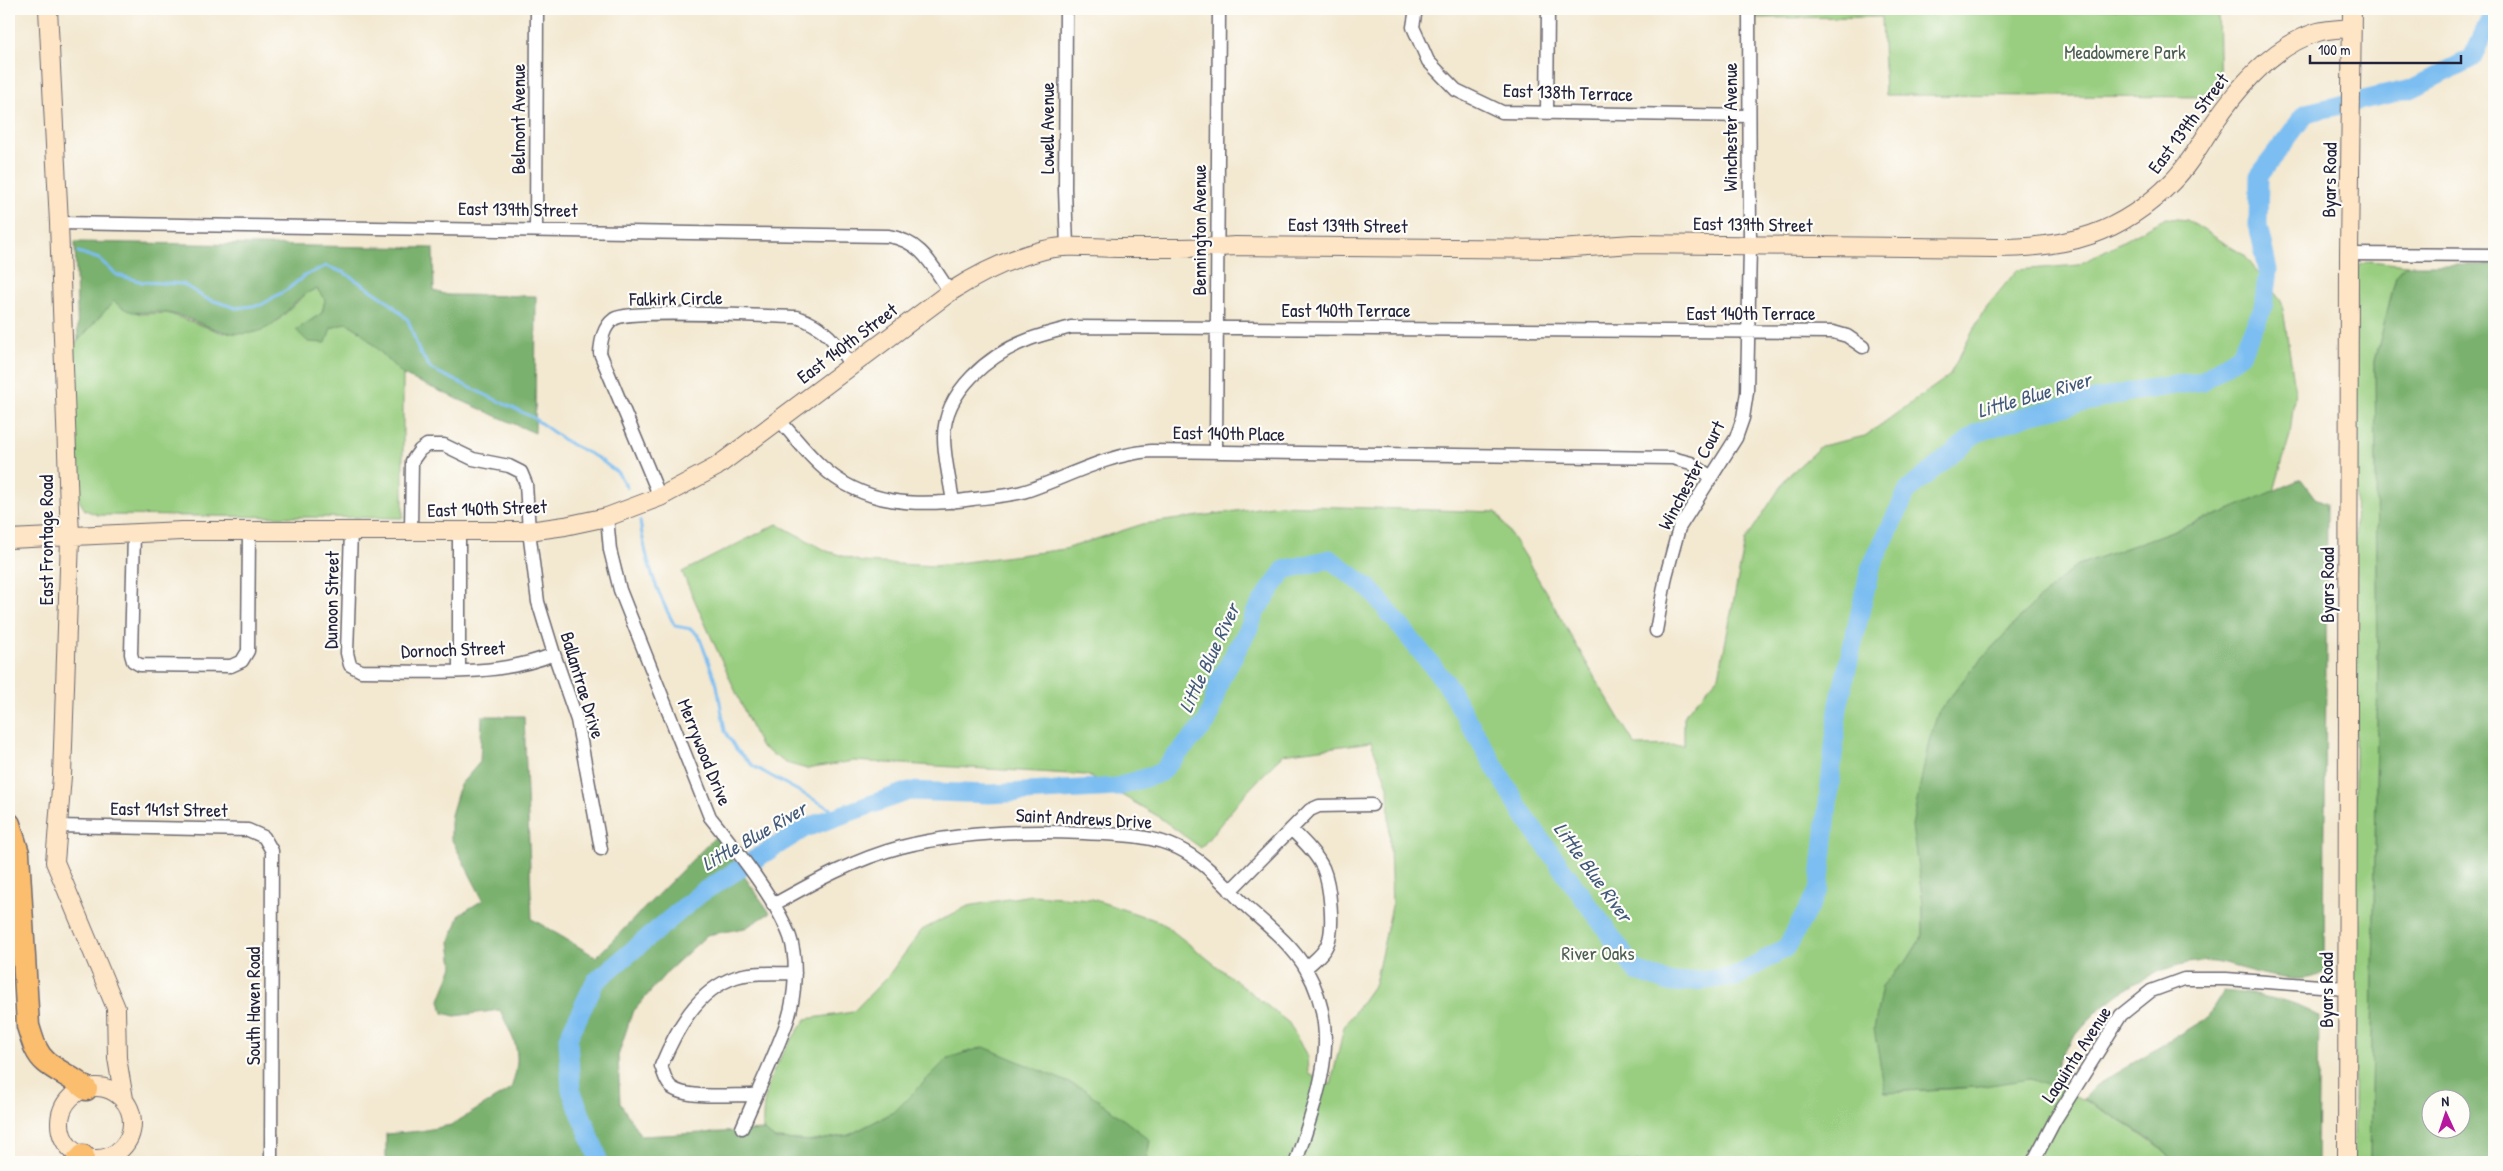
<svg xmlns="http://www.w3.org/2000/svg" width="2503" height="1171" font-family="'Patrick Hand',sans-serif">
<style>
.green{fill:#99ce80;stroke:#5e785e}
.forest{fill:#7ab16e;stroke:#4e6a54;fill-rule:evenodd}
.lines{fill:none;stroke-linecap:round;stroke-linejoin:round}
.stream{stroke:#7cbef1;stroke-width:3}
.river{stroke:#7cbef1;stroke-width:19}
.street-casing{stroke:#6b676f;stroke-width:15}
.secondary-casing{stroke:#6b676f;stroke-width:20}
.highway-casing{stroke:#6b676f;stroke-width:25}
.street{stroke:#fff;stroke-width:12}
.secondary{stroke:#fde5c5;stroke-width:18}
.highway{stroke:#fbbd6e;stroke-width:22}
.labels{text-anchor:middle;stroke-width:4.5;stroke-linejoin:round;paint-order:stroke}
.park-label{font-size:19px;fill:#4c5e53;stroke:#fdfcf7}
.street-label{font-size:19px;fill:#22223b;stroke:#fdfcf7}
.water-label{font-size:20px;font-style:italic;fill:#42597b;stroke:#fdfcf7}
</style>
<rect width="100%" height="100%" fill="#fdfcf7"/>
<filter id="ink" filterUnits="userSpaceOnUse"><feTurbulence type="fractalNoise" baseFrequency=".02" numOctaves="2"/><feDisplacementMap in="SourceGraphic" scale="10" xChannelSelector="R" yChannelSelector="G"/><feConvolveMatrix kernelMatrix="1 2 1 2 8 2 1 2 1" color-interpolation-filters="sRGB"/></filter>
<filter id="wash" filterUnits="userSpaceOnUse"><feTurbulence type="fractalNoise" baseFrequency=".0096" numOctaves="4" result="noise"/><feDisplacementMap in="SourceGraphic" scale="20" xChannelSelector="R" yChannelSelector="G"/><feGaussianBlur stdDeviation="1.12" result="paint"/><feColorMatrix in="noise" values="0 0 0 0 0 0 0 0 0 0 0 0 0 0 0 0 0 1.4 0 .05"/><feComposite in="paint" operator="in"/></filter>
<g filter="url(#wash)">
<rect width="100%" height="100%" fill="#f3e8d0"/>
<path class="green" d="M1752 9H2218L2220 97 1885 95 1882 17 1752 18Z
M2166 218 2187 220 2244 255 2282 302 2295 389 2290 435 2274 491 2222 513 2076 566 2033 604 1972 669 1938 713 1919 874 1923 903V935L1908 959 1882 986 1885 1092C1915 1090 1946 1090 1977 1087 1993 1085 2013 1077 2029 1079 2056 1081 2162 1139 2172 1162H1146L1150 1140 948 1058 894 1112 849 1135 814 1141 775 1139 763 1130C761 1082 780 1056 806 1019L853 1012 888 976 922 930 968 906 1031 895 1092 899 1161 922 1289 1023 1307 1056 1308 1074 1331 1084 1344 1027 1375 983 1392 906 1388 786 1371 742 1283 754 1245 794 1201 848 1156 815 1087 775 853 761 807 769 786 763 760 746 682 572 777 524 827 551 862 562 935 566 1065 549 1143 524 1279 505 1496 512C1547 587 1587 669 1636 746L1684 745V715L1719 676 1745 541 1787 477 1821 446 1865 436 1949 376 1984 310 2017 270 2078 265Z
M2370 261 2406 265 2396 276 2375 361 2378 668 2370 1162H2354L2356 281 2359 265Z
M317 289 325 300 322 313 296 330 331 328 347 323 360 331 403 375V518L98 515 85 510 77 497 72 344 78 341 114 300 140 314 167 313 223 333 273 325 309 291Z"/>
<path class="forest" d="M75 242 433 248 434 291 448 295 536 296 535 433 403 375 360 331 347 323 331 328 326 343 308 342 296 330 322 313 325 300 317 289C293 295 282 326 256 332 222 340 198 318 167 313 144 309 134 320 114 301L78 341Z
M2406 265H2494V1162H2370L2378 668 2375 361 2396 276ZM2430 1098H2460V1128H2430Z
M2301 479 2315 498 2327 503 2324 972C2297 991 2243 966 2213 962 2157 956 2082 1012 2059 1061 2056 1069 2054 1078 2052 1087L2030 1079 1977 1087 1885 1092 1874 1029 1882 986 1908 959 1923 935V903L1912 826 1929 741 1938 713 1972 669 2033 604 2076 566 2222 513Z
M482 716H524L532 919 596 957 716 836 770 913 745 928 707 935 667 972 632 1013 618 1056 620 1103 641 1136 763 1130 775 1139 814 1141 849 1135 894 1112 948 1058 984 1047 1084 1089 1150 1140 1146 1162H386V1134L421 1131 451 1125 511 1089C523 1050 516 1045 500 1010L455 1016 443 1013 440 1000 453 966 450 942 460 914 483 900 451 838V815L460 785 480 762Z
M2224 991C2258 995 2289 999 2319 1016L2317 1162H2172C2162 1140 2106 1112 2083 1099L2095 1086 2207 1018Z"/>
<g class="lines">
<path class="stream" d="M78 252 99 259 117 275 143 282 183 284 205 298 236 308 261 305 288 289 304 276 326 266 345 273 388 301 408 320 419 351 431 369 532 417 567 442 598 458 618 473 627 488
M640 521C645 560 656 592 675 626L691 629 699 636 717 685 725 731 736 749 753 766 842 815"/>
<path class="river" d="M598 1162 596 1152 571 1090 568 1038 595 982 701 893 805 828 909 791 989 794 1117 787 1160 773 1207 722 1220 680 1249 628 1256 611 1284 570 1330 559 1371 590 1446 683 1522 813 1636 971 1672 983 1735 977 1787 947 1819 889 1838 708 1870 569 1908 490 1977 433 2033 414 2134 391 2203 381 2241 354 2263 308 2268 270 2258 225 2259 176 2306 113 2411 89 2472 58 2494 11"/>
</g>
</g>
<g filter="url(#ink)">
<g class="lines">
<defs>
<path id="street" d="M1066 9 1065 189 1067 247
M1416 9 1413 27 1428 61 1456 90 1502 112 1749 116
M1547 112 1548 9
M59 223 888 236C922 241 932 266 950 292
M536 230 537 9
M2349 254 2494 255
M779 420C793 435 805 451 820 465 863 506 918 507 973 499 991 497 1012 496 1029 490 1069 476 1109 454 1151 451L1672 458 1691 463 1711 477
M1216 452 1219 9
M660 497 600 353C601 341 603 327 614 319 632 308 767 317 797 317 824 326 837 343 851 366
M953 502C950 481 944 458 944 437 944 391 990 354 1030 339 1043 334 1057 331 1071 327L1833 332 1847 336 1863 347
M607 517 610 550 620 590 710 817C735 848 776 899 790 937 798 960 795 997 788 1019 775 1056 757 1092 742 1128
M351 531 347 653 350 665 361 671C422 671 497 678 554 654
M411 531 412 461 420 450 427 445H444L473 459 509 466 521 472 526 484 529 531 538 602 554 654 577 720 601 849
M134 534 131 654 133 661 140 665 231 666 242 661 248 651 249 531
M1656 631 1666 576 1679 528 1736 438 1743 418 1747 392 1750 246 1749 9
M459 670V531
M57 826 248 830 264 837 272 851 271 1162
M1291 829C1303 841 1316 853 1323 868 1330 884 1335 930 1327 945 1323 955 1313 961 1306 968
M1230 891 1310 810 1319 806 1372 805
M773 905C814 882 855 859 901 847 961 832 1022 830 1084 833 1116 835 1149 834 1178 848 1205 861 1227 888 1248 908 1268 926 1293 946 1306 969 1344 1036 1317 1096 1296 1162
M756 1095C736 1094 686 1100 671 1087 665 1081 664 1073 661 1066 676 1030 697 990 736 977 753 971 777 974 795 973
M2033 1162 2055 1120 2121 1015 2151 991 2184 979H2226L2347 988"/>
<path id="secondary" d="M48 9 59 223 70 538 62 776 55 862 116 1008 117 1058 124 1099
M9 539 182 531H529L565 526 607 517 660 497 716 467 950 292C978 274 1011 258 1044 250 1068 244 1093 248 1117 248 1156 248 1195 249 1235 246L1559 249 1633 244 1996 248C2068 248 2121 234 2172 182 2189 165 2201 143 2214 123 2239 86 2274 45 2318 32 2329 29 2341 29 2352 28
M60 1123a36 36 0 1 1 72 0a36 36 0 1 1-72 0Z
M2347 1162 2349 254 2352 9"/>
<path id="highway" d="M9 824 18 853 28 1026C32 1038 35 1053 46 1062 58 1072 74 1078 86 1089
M77 1162 83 1156"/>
</defs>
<use href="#street" class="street-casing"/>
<use href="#secondary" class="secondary-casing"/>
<use href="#highway" class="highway-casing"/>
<use href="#street" class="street"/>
<use href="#secondary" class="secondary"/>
<use href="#highway" class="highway"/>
</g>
</g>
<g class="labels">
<g class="park-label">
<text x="2125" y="59">Meadowmere Park</text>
<text x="1598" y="960">River Oaks</text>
</g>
<g class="street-label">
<text transform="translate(1568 92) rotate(2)" y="7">East 138th Terrace</text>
<text transform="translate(518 119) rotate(-90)" y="7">Belmont Avenue</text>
<text transform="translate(2188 123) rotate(-53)" y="7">East 139th Street</text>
<text transform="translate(1730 127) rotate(-90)" y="7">Winchester Avenue</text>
<text transform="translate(1047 128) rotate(-90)" y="7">Lowell Avenue</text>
<text transform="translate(2329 180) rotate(-89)" y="7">Byars Road</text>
<text transform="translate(518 209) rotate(1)" y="7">East 139th Street</text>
<text transform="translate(1753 224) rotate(1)" y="7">East 139th Street</text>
<text transform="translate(1348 225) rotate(1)" y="7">East 139th Street</text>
<text transform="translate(1199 230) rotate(-90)" y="7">Bennington Avenue</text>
<text transform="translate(676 298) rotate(-1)" y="7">Falkirk Circle</text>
<text x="1346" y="317">East 140th Terrace</text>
<text x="1751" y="320">East 140th Terrace</text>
<text transform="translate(847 343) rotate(-37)" y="7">East 140th Street</text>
<text transform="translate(1229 433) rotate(1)" y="7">East 140th Place</text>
<text transform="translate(1691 475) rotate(-62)" y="7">Winchester Court</text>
<text transform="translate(487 508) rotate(-2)" y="7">East 140th Street</text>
<text transform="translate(46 540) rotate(-90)" y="7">East Frontage Road</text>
<text transform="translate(2327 585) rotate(-90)" y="7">Byars Road</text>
<text transform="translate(331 600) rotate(-89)" y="7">Dunoon Street</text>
<text transform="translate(453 649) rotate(-2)" y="7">Dornoch Street</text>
<text transform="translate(583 685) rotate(73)" y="7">Ballantrae Drive</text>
<text transform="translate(705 752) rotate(68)" y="7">Merrywood Drive</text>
<text transform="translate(169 809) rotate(1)" y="7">East 141st Street</text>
<text transform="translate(1084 818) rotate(3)" y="7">Saint Andrews Drive</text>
<text transform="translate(2326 990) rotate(-90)" y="7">Byars Road</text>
<text transform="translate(253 1006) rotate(-90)" y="7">South Haven Road</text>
<text transform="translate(2076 1054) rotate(-57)" y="7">Laquinta Avenue</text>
</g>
<g class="water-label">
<text transform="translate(2034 395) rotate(-16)" y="7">Little Blue River</text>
<text transform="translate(1209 658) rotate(-65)" y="7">Little Blue River</text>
<text transform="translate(754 836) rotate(-30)" y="7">Little Blue River</text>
<text transform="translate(1593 872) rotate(54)" y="7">Little Blue River</text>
</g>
</g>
<rect width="2503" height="1171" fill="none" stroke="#fdfcf7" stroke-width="30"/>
<g transform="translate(2446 1114) rotate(357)"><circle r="24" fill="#fdfcf7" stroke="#a5a5ac"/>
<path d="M0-4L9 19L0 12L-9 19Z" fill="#b5179e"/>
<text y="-8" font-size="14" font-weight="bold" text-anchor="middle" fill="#22223b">N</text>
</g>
<path d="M2310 55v8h151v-8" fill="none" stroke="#22223b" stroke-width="2.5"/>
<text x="2318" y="55" font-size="15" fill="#22223b" stroke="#fdfcf7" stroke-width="4" paint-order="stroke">100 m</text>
</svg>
